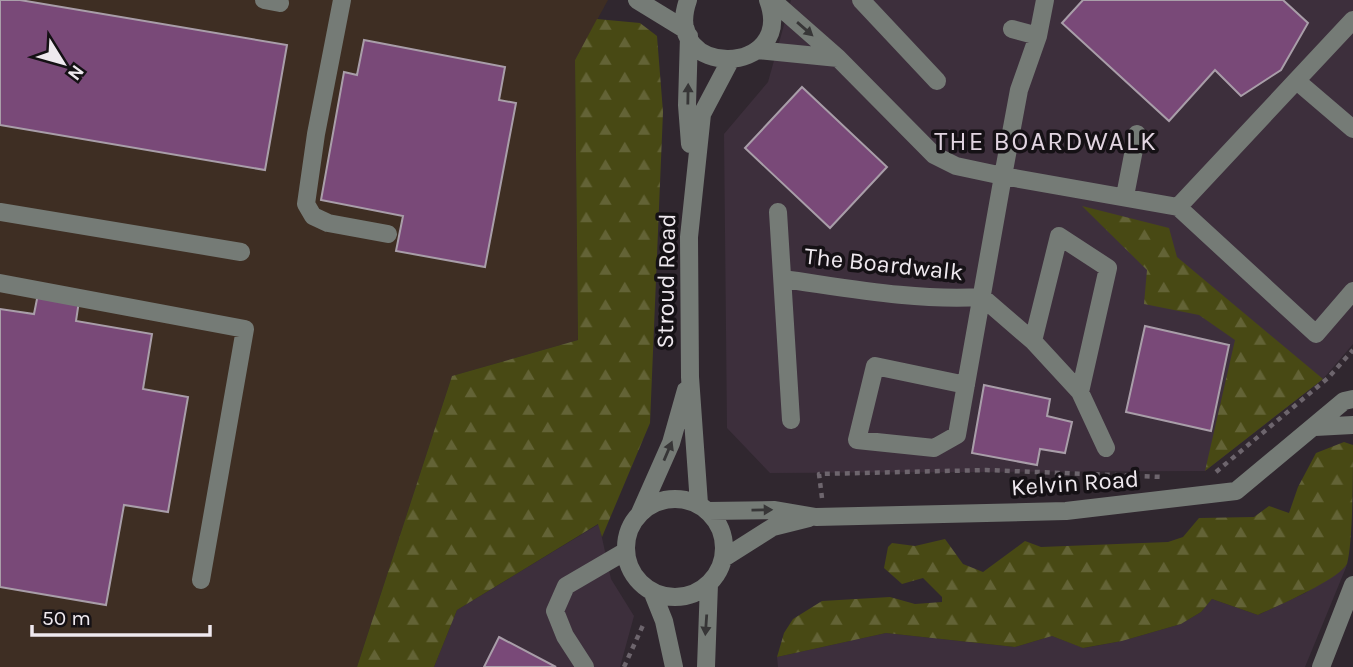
<svg xmlns="http://www.w3.org/2000/svg" width="1353" height="667" font-family="Karla,sans-serif">
<style>
.built{fill:#3d2f3c}
.industrial{fill:#3e2e23}
.forest{fill:url(#forest-firs)}
.building{fill:#794978;stroke:#a99ea9;stroke-width:2}
.lines{fill:none;stroke-linecap:round;stroke-linejoin:round}
.path{stroke:#6d656d;stroke-width:4.5;stroke-dasharray:5 5;stroke-linecap:butt}
.minor{stroke:#757b76;stroke-width:18}
.oneway{fill:#373637}
.labels{text-anchor:middle;stroke-width:7;stroke-linejoin:round;paint-order:stroke}
.street-label{font-size:24px;fill:#efe9ef;stroke:#151115}
.neighbourhood-label{font-size:26px;letter-spacing:2px;fill:#e2d5e1;stroke:#151115}
</style>
<defs>
<pattern id="forest-firs" width="22" height="20" patternUnits="userSpaceOnUse" patternTransform="scale(1.75)"><rect width="22" height="20" fill="#484914"/><path d="M5 1l3.5 6h-7zM16 11l3.5 6h-7z" fill="#636336"/></pattern>
</defs>
<rect width="100%" height="100%" fill="#30272f"/>
<path class="built" d="M791 0H1353V344L1323 379 1205 471 770 473 727 428 724 134 768 82Z
M599 524 611 579 634 616 620 667H434L457 610Z
M1347 565 1305 667H778L777 657 886 633 1015 647 1052 636 1084 648 1122 641 1181 624 1201 612 1212 599 1258 615 1305 593Z"/>
<path class="industrial" d="M0 0H608L575 60 578 340 452 376 357 667H0Z"/>
<path class="forest" d="M597 19 640 23 657 36 663 112 650 423 602 537 598 524 457 610 434 667H357L452 376 578 340 575 60Z
M1082 206 1169 228 1177 257 1323 379 1205 471 1235 340 1199 315 1144 304 1147 270Z
M1344 442 1353 445C1353 471 1353 543 1347 564 1338 580 1277 606 1258 615L1212 599 1201 612 1181 624 1122 641 1083 648 1052 636 1015 647 886 633 777 657 784 633 793 619 822 601 890 597 915 604 942 602V597L923 578 902 584 884 568 888 547 892 543 915 546 945 539 963 564 983 572 1025 541 1041 547 1168 542 1183 537 1199 518 1254 517 1269 506 1289 513 1298 487 1316 453Z"/>
<path class="building" d="M0 0H20L287 45 265 170 0 125Z
M1083 0H1283L1308 23 1281 70 1241 96 1215 70 1169 121 1062 23Z
M364 40 505 67 499 100 516 103 485 267 396 251 403 216 321 200 344 72 357 75Z
M802 87 887 167 830 228 745 148Z
M38 294 79 301 76 321 152 334 143 389 188 397 168 512 124 505 106 605 0 587V309L34 314Z
M1145 326 1229 345 1211 431 1126 412Z
M984 385 1050 399 1047 416 1072 422 1065 453 1040 449 1037 465 972 453Z
M499 637 556 667H484Z"/>
<g class="lines">
<path class="path" d="M1216 472 1328 378 1353 350
M822 498 819 474 986 470 1164 477
M624 667 644 623"/>
<path class="minor" d="M264 0 280 3
M342 0 316 134 306 204 313 216 328 223 388 234
M637 0 686 30
M688 0C660 80 797 77 768 0
M772 0 838 58 934 155 956 166 1003 176 957 435 934 448 857 440 875 366 966 385
M861 0 937 81
M1045 0 1038 36 1019 90 1003 176 1178 207
M1353 20 1178 207 1316 334 1353 291
M1012 29 1038 36
M689 36 687 105 690 144
M757 50 838 58
M1298 82 1353 129
M1125 196 1137 134
M0 212 241 252
M778 212 791 420
M783 279C848 288 915 301 982 297L1033 341 1080 392 1106 448
M0 283 245 329 201 580
M1033 341 1059 236 1108 268 1080 392
M1315 427 1353 425
M626 548a49 49 0 1 1 98 0a49 49 0 1 1-98 0Z
M699 504 690 377 689 237 702 114 730 61
M708 511 775 510 816 517 1066 511 1236 491 1344 401 1353 399
M640 513 671 443 686 390
M724 558 773 527 809 518
M652 591 664 621 674 667
M585 667 565 636 555 611 566 586 626 551
M706 667 709 584
M1321 667 1353 585"/>
</g>
<defs><path id="oneway-solid" d="M-6-.8H1V-3.2L6.5 0L1 3.2V.8H-6Z" transform="scale(1.75)"/></defs>
<g class="oneway">
<use href="#oneway-solid" transform="translate(805 29) rotate(41)"/>
<use href="#oneway-solid" transform="translate(688 94) rotate(-89)"/>
<use href="#oneway-solid" transform="translate(668 451) rotate(-67)"/>
<use href="#oneway-solid" transform="translate(762 510) rotate(-1)"/>
<use href="#oneway-solid" transform="translate(706 625) rotate(94)"/>
</g>
<g class="labels">
<g class="street-label">
<text transform="translate(884 264) rotate(6)" y="8">The Boardwalk</text>
<text transform="translate(666 281) rotate(-89)" y="8">Stroud Road</text>
<text transform="translate(1075 483) rotate(-4)" y="8">Kelvin Road</text>
</g>
<g class="neighbourhood-label">
<text x="1046" y="150">THE BOARDWALK</text>
</g>
</g>
<g transform="translate(63 63) rotate(127)" stroke="#151115" stroke-width="5" paint-order="stroke">
<path d="M0-5L12 26L0 18L-12 26Z" fill="#efe9ef"/>
<text y="-10" font-size="19" font-weight="bold" text-anchor="middle" fill="#efe9ef">N</text>
</g>
<path d="M32 625v10h178v-10" fill="none" stroke="#efe9ef" stroke-width="3.5"/>
<text x="42" y="625" font-size="21" fill="#efe9ef" stroke="#151115" stroke-width="5" paint-order="stroke">50 m</text>
</svg>
